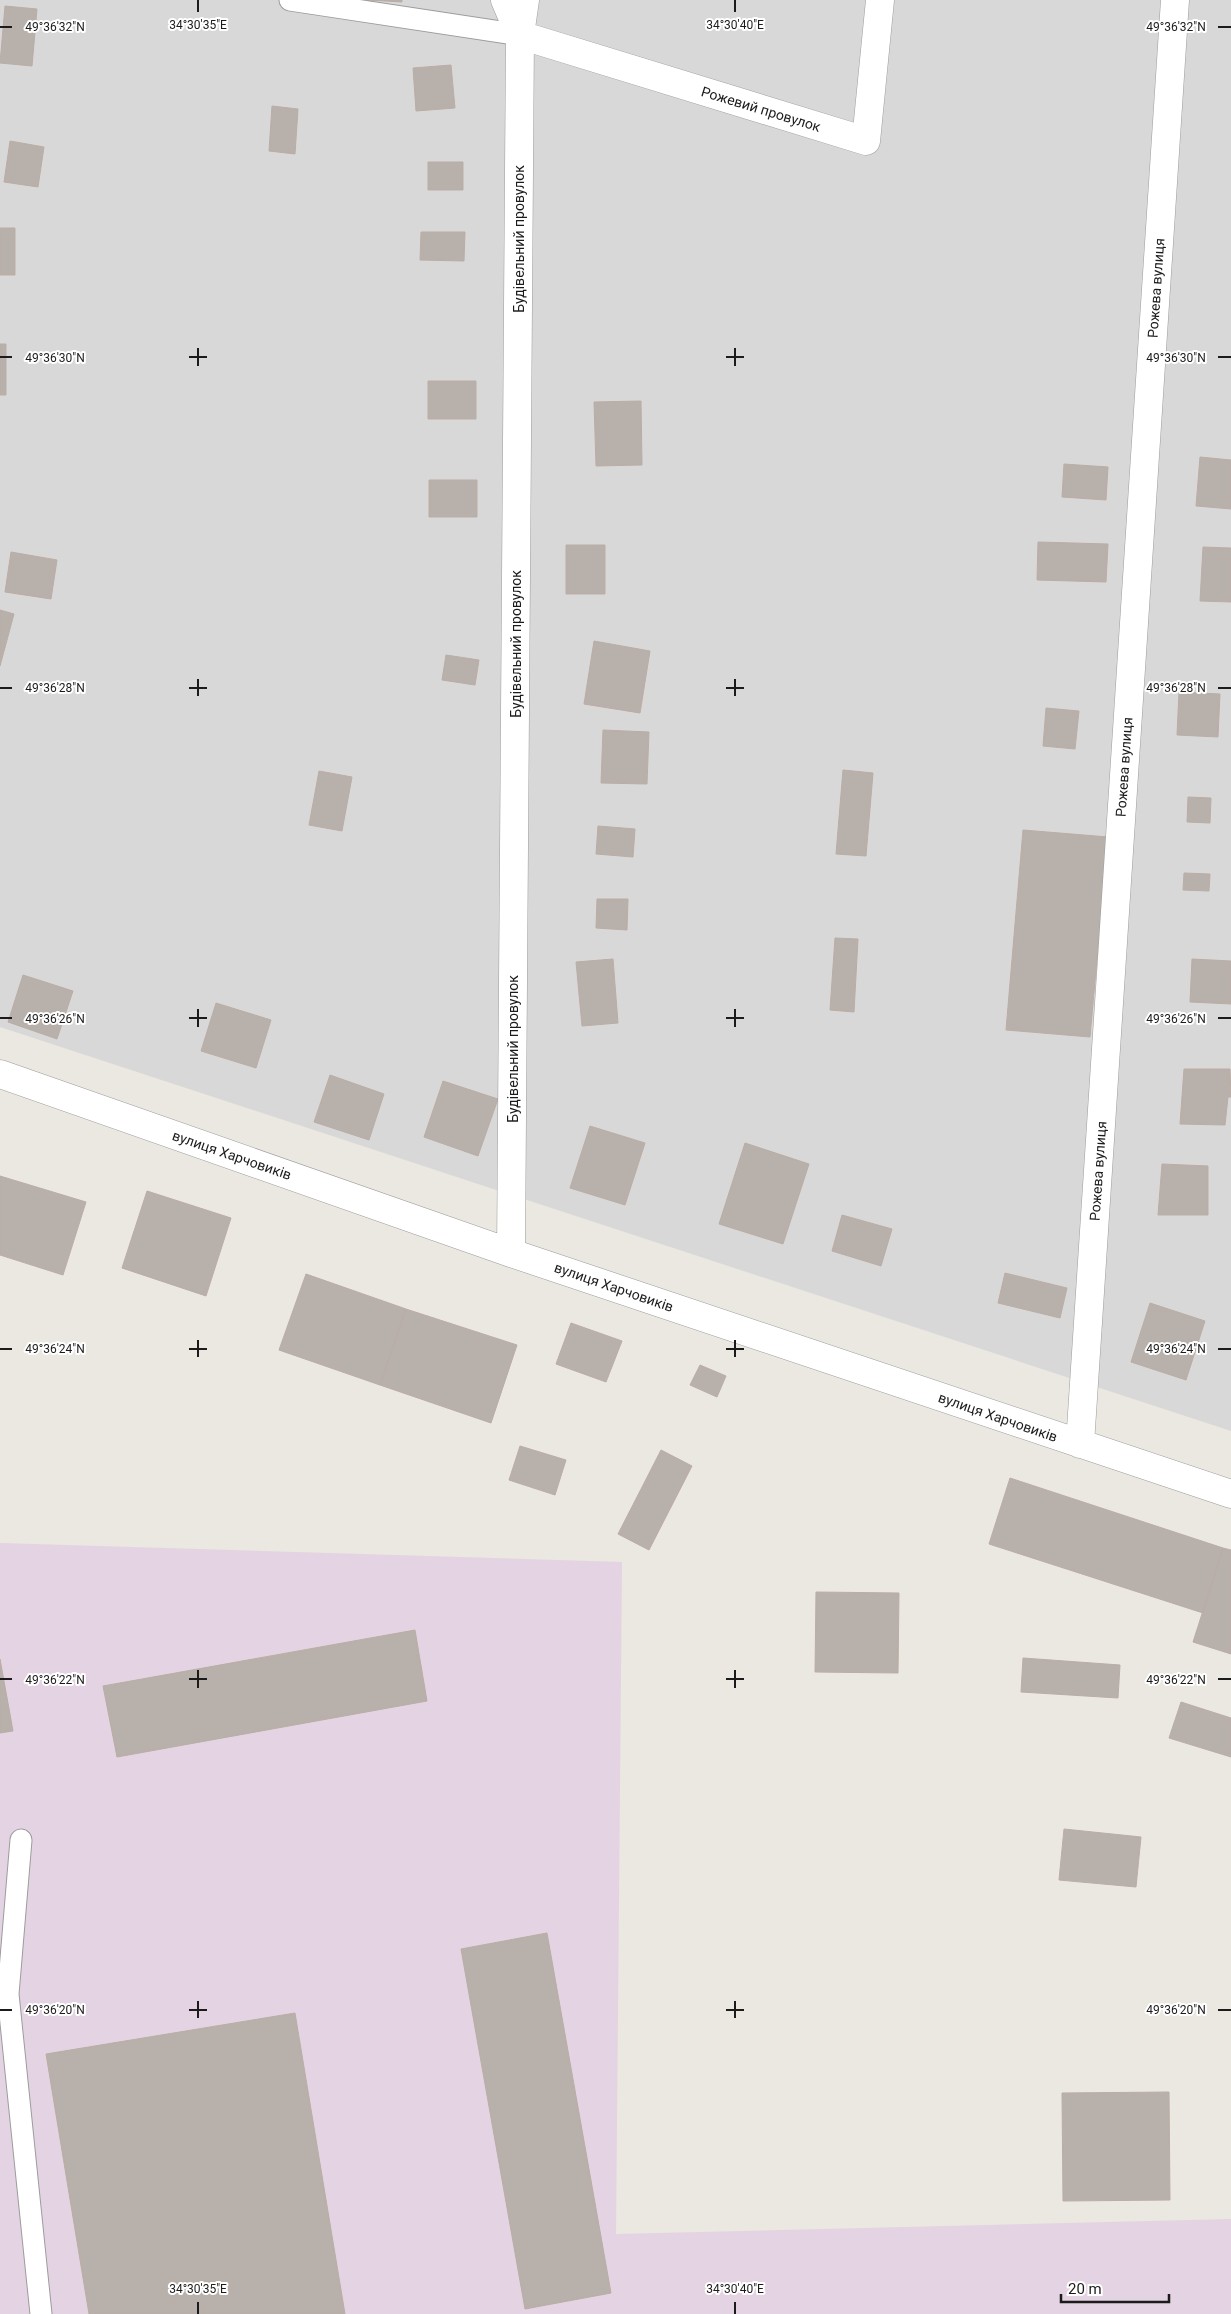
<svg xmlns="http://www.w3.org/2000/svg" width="1231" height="2314" font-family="Roboto,sans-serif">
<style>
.residential{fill:#d9d8d8}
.industrial{fill:#e4d3e2}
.building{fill:#b8b0ab;stroke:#bbada5}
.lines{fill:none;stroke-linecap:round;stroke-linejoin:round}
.service-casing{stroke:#9c9c9c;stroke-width:23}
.minor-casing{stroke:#9c9c9c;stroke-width:29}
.service{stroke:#fff;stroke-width:21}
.minor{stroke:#fff;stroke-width:28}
.ticks{fill:none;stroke:#1b1b1b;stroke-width:2}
.labels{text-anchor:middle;stroke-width:4;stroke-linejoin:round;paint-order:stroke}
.street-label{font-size:14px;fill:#1b1b1b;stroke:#fff}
.ticks-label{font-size:12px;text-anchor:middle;fill:#1b1b1b;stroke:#fff;stroke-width:4;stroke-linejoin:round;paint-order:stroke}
</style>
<rect width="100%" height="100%" fill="#ebe7e1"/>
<path class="residential" d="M0 0H1231V1431L0 1027Z"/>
<path class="industrial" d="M0 1543 622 1562 616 2234 1231 2219V2314H0Z"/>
<path class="building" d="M368 0H402V2Z
M5 6 37 9 32 66 0 63Z
M451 65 455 108 416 111 413 68Z
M272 106 298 109 295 154 269 151Z
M10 141 44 147 38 187 4 182Z
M428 162H463V190H428Z
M0 228H15V275H0Z
M421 232H465L464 261 420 260Z
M0 344H6V395H0Z
M428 381H476V419H428Z
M641 401 642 465 596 466 594 402Z
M1200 457 1231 460V509L1196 506Z
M1064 464 1108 467 1106 500 1062 497Z
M429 480H477V517H429Z
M1038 542 1108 544 1106 582 1037 580Z
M566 545H605V594H566Z
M1203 547 1231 548V602L1200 601Z
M11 552 57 560 51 599 5 592Z
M0 610 14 614 0 666Z
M594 641 650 651 640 713 584 704Z
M446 655 479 660 475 685 442 680Z
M1179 692 1220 694 1218 737 1177 735Z
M1046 708 1079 711 1075 749 1043 746Z
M603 730 649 732 647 784 601 783Z
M843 770 873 773 866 856 836 854Z
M319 771 352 777 342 831 309 825Z
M1188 797 1211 798 1210 823 1187 822Z
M598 826 635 829 633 857 596 854Z
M1023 830 1108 837 1090 1037 1006 1030Z
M1184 873 1210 874 1209 891 1183 890Z
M597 899H628L627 930 596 928Z
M835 938 858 939 854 1012 830 1010Z
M613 959 618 1023 582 1026 576 962Z
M1192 959 1231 961V1004L1190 1002Z
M23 975 73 991 57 1039 8 1022Z
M216 1003 271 1020 256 1068 201 1051Z
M1184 1069H1230L1231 1097H1228L1225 1125 1180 1124Z
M330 1075 384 1094 369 1140 314 1122Z
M443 1081 498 1099 478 1156 424 1137Z
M590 1126 645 1143 625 1205 570 1188Z
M745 1143 809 1164 783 1244 719 1224Z
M1162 1164 1208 1166V1215H1158Z
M0 1176 86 1202 63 1275 0 1255Z
M147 1191 231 1218 206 1296 122 1268Z
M842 1215 892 1229 881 1266 832 1251Z
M1005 1273 1067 1288 1060 1318 998 1303Z
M306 1274 406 1309 380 1385 279 1350Z
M1150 1303 1205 1321 1186 1380 1131 1362Z
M406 1309 517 1345 491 1423 380 1385Z
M571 1323 622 1341 606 1382 556 1364Z
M700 1365 726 1376 717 1397 690 1385Z
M520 1446 566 1460 555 1495 509 1480Z
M661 1450 692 1466 649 1550 618 1534Z
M1010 1478 1223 1548 1203 1613 989 1544Z
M1223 1548 1231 1550V1654L1193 1642Z
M816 1592 899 1593 898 1673 815 1672Z
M415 1630 427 1701 117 1757 103 1686Z
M1023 1658 1120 1665 1118 1698 1021 1692Z
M0 1659 13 1731 0 1733Z
M1181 1702 1231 1718V1757L1169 1738Z
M1064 1829 1141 1837 1136 1887 1059 1880Z
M547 1933 611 2293 525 2309 461 1949Z
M295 2013 345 2314H89L46 2054Z
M1169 2092 1170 2200 1063 2201 1062 2093Z"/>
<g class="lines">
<defs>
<path id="service" d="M290 0 520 35
M21 1840 8 1994 41 2314"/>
<path id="minor" d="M505 0 520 35 866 141 880 0
M0 1074 511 1253 1231 1494
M511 1253 520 35 525 0
M1080 1444 1175 0"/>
</defs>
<use href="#service" class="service-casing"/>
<use href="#minor" class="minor-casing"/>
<use href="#service" class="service"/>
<use href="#minor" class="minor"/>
</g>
<path class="ticks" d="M198 0V12M735 0V12M0 27H12M1218 27H1231M198 348V366M735 348V366M0 357H12M189 357H207M726 357H744M1218 357H1231M198 679V696M735 679V696M0 688H12M189 688H207M726 688H744M1218 688H1231M198 1009V1027M735 1009V1027M0 1018H12M189 1018H207M726 1018H744M1218 1018H1231M198 1340V1357M735 1340V1357M0 1349H12M189 1349H207M726 1349H744M1218 1349H1231M198 1670V1688M735 1670V1688M0 1679H12M189 1679H207M726 1679H744M1218 1679H1231M198 2001V2018M735 2001V2018M0 2010H12M189 2010H207M726 2010H744M1218 2010H1231M198 2302V2314M735 2302V2314"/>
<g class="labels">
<g class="street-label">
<text transform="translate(761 109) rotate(17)" y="5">Рожевий провулок</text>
<text transform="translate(519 239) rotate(-90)" y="5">Будівельний провулок</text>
<text transform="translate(1156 288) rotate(-86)" y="5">Рожева вулиця</text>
<text transform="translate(516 644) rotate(-90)" y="5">Будівельний провулок</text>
<text transform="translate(1124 767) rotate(-86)" y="5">Рожева вулиця</text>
<text transform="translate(513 1049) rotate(-90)" y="5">Будівельний провулок</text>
<text transform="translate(232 1155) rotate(19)" y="5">вулиця Харчовиків</text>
<text transform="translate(1098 1171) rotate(-86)" y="5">Рожева вулиця</text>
<text transform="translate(614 1287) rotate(19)" y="5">вулиця Харчовиків</text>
<text transform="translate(998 1417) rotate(19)" y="5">вулиця Харчовиків</text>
</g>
</g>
<g class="ticks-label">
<text x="198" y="29">34°30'35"E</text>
<text x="735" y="29">34°30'40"E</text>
<text x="55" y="31">49°36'32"N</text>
<text x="1176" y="31">49°36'32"N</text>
<text x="55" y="362">49°36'30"N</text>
<text x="1176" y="362">49°36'30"N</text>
<text x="55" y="692">49°36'28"N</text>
<text x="1176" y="692">49°36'28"N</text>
<text x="55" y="1023">49°36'26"N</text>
<text x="1176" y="1023">49°36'26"N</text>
<text x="55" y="1353">49°36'24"N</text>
<text x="1176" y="1353">49°36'24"N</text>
<text x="55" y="1684">49°36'22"N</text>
<text x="1176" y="1684">49°36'22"N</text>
<text x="55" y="2014">49°36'20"N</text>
<text x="1176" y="2014">49°36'20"N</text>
<text x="198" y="2293">34°30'35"E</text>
<text x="735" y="2293">34°30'40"E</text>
</g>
<path d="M1061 2294v8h108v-8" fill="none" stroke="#1b1b1b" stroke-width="2.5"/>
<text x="1068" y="2294" font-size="15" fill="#1b1b1b" stroke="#ffffff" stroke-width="4" paint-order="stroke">20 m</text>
</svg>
